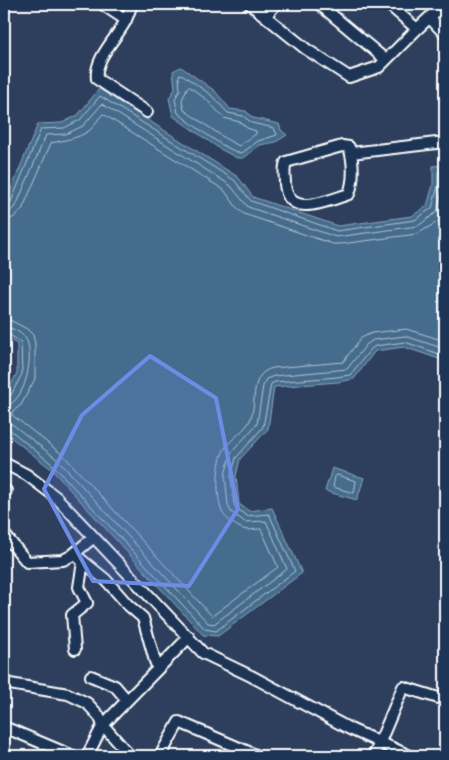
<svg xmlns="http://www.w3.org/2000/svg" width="449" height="760" font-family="'Comic Neue',sans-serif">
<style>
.water{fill:#456c8d;stroke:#8fa7bb}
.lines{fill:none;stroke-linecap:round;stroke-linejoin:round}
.shore{stroke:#b5c4d1;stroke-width:1}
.minor-casing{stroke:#fff;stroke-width:14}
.minor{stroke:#1d3557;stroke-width:10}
.marked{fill:#6c8ce6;fill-opacity:0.2;stroke:#6c8ce6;stroke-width:4;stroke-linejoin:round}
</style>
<rect width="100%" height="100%" fill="#2d3f5d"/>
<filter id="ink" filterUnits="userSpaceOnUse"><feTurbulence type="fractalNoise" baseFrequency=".02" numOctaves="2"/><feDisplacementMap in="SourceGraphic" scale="10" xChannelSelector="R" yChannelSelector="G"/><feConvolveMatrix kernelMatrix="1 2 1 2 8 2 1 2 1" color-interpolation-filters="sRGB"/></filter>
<g filter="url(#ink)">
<path class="water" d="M181 67 215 91 230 109 246 111 253 118 279 124 281 130 287 135 276 142 260 145 244 158H237L220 149 173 116 169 98 175 89 173 71Z
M99 89 238 177 253 197 338 226 412 216 427 206 433 185V166L445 165V361L404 347 375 351 354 379 338 382 274 387 268 429 240 459 236 476 239 504 249 511 272 508 302 573 218 636 203 635 50 468 4 432V399L17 373V344L4 337V206L38 124 62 123 78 115Z
M332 468 364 478 357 500 325 491Z"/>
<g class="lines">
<path class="shore" d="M180 74 183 75 211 95 228 113 243 116 252 123 274 128 277 135 258 141 242 153C227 152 191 123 178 113L175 99 180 90 179 77Z
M190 87 207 100 224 118 240 122 247 128 256 131V134L239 146 226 139 184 110 182 100 187 88Z
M4 206 8 205 11 202 41 129 64 128 80 120 100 96 234 180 251 201 337 231 415 220 432 208 438 186V172L445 170
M4 212 10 211 16 206 46 135 66 134 83 126 102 104 230 185 248 207 336 237 418 226 437 212 445 177
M4 220 13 218 22 210 51 143C64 140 78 139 90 130 95 126 98 118 103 114L224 190 238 209 244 214 333 244H341L417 234 439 221 445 211
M4 319 12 321 27 329 33 335 35 344V379L21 405 12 412V415L63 455 212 616 278 567 261 529C254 529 246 532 239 527 233 524 225 518 222 512 216 497 216 462 225 448 231 439 247 429 250 420 258 402 248 374 273 368L343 362 361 338 372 333 406 329 445 341
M4 327C11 327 24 333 27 341 34 357 25 405 4 406
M4 333 8 334 21 342 22 374 10 397 4 400
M4 422 12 424 58 460 208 623 214 624 287 569 266 521 245 522 231 512 228 505 225 475 231 453 257 424 263 386 266 379 274 376 347 369 366 345 373 340 405 336 445 349
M4 428 9 429 53 465 205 629 216 631 295 571 269 514 247 516 236 508 234 504 231 476 236 458 263 427 271 384 275 382 337 377 350 375 371 349 375 346 405 342 445 356
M337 475 356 481 354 493 333 487 335 477Z"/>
<defs>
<path id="minor" d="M102 4 126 20 132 4
M250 4 306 49 349 77 379 67 417 29 444 4
M319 4 386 60
M388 4 417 29
M265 16 276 4
M430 18 445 34
M126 20C117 38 94 58 97 79L147 112
M342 146 349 147C354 162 354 180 349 194 329 200 288 220 285 184 285 176 283 169 286 162Z
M351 153 445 142
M4 463 27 475 56 497 203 653 251 676 350 729 410 756
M4 492 6 491
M4 534 27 562 63 560 71 556 94 537
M74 554 106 580 128 605 143 618 155 661 158 668
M75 649 72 615 87 603 79 587 83 562
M91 676 115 686 127 700
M4 683 68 694 87 703 99 716 103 725 130 756
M4 727 73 756
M87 756 103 725 189 637
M160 756 179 722 258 756
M374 756 403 687 445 700"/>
</defs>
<use href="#minor" class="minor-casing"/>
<use href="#minor" class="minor"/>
</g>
</g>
<path class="marked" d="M150 356 216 398 238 509 189 586 93 581 44 489 82 415Z"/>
<rect width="449" height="760" fill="none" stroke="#1d3557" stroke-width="20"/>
<rect x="10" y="10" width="429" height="740" fill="none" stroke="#fff" stroke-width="2" filter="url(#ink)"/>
</svg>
